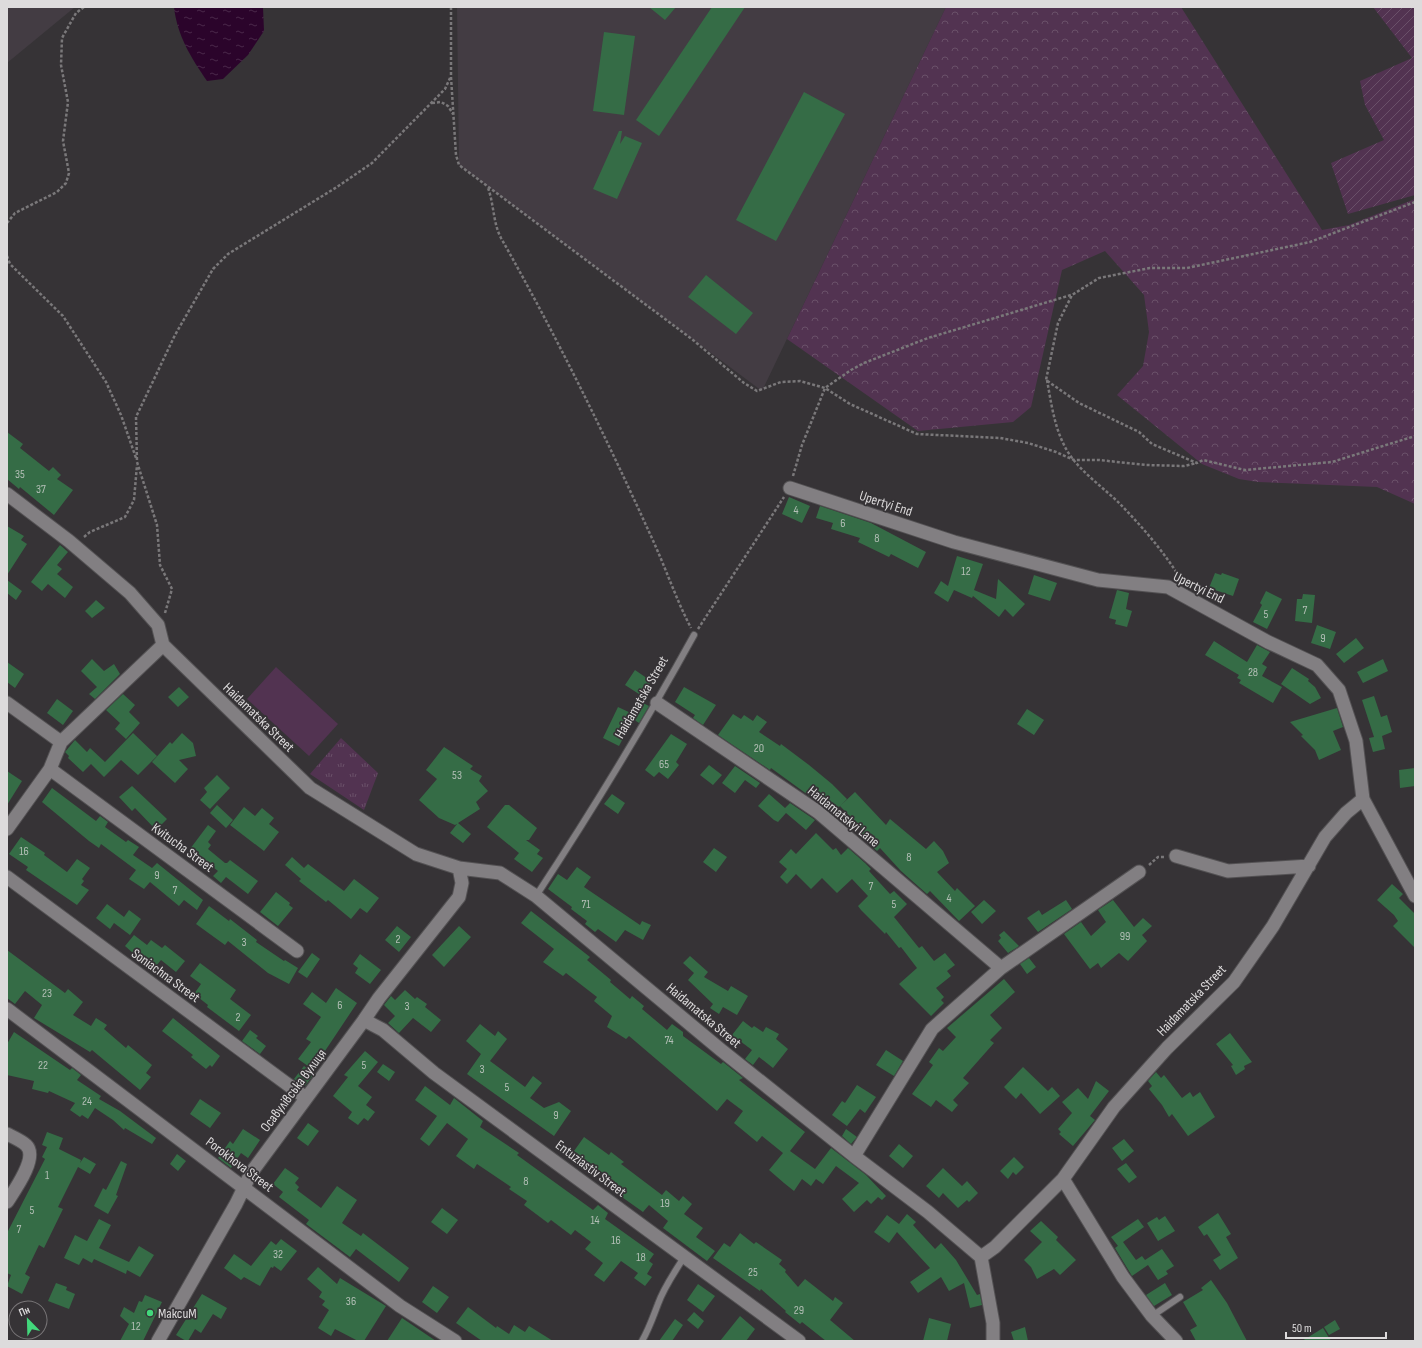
<svg xmlns="http://www.w3.org/2000/svg" width="1422" height="1348" font-family="'Sofia Sans Condensed',sans-serif">
<style>
.built{fill:#433c43}
.forest{fill:url(#forest-crowns)}
.park{fill:url(#park-tufts)}
.garden{fill:url(#garden-furrows)}
.pitch{fill:#523351}
.water{fill:url(#water-ripples)}
.building{fill:#356c46}
.lines{fill:none;stroke-linecap:round;stroke-linejoin:round}
.service-casing{stroke:#535153;stroke-width:8}
.minor-casing{stroke:#535153;stroke-width:15}
.path{stroke:#7a787a;stroke-width:2.5;stroke-dasharray:3 2;stroke-linecap:butt}
.service{stroke:#827f82;stroke-width:6}
.minor{stroke:#827f82;stroke-width:13}
.poi-dot{fill:#42d77b;stroke:#363336;stroke-width:1.5}
.labels{text-anchor:middle;stroke-width:3.5;stroke-linejoin:round;paint-order:stroke}
.number-label{font-size:12px;fill:#b3bfb6}
.street-label{font-size:14px;fill:#dddbdc;stroke:#363336}
.poi-label{font-size:14px;fill:#dddbdc;stroke:#363336;text-anchor:start}
</style>
<defs>
<pattern id="forest-crowns" width="20" height="18" patternUnits="userSpaceOnUse"><rect width="20" height="18" fill="#523351"/><path d="M2 6a3 3 0 1 1 6 0M12 15a3 3 0 1 1 6 0" fill="none" stroke="#6a5069"/></pattern>
<pattern id="park-tufts" width="24" height="20" patternUnits="userSpaceOnUse"><rect width="24" height="20" fill="#523351"/><path d="M3 7l-1-3M5 7V3M7 7l1-3M15 17l-1-3M17 17v-4M19 17l1-3" fill="none" stroke="#6a5069"/></pattern>
<pattern id="garden-furrows" width="10" height="10" patternUnits="userSpaceOnUse"><rect width="10" height="10" fill="#523351"/><path d="M-1 1l2-2M0 10L10 0M9 11l2-2" fill="none" stroke="#6a5069"/></pattern>
<pattern id="water-ripples" width="26" height="14" patternUnits="userSpaceOnUse"><rect width="26" height="14" fill="#2b042b"/><path d="M2 4q2-2 4 0t4 0M15 11q2-2 4 0t4 0" fill="none" stroke="#492849"/></pattern>
</defs>
<rect width="100%" height="100%" fill="#363336"/>
<path class="built" d="M7 7H75L7 63Z
M457 7H946L762 391 459 165Z"/>
<path class="forest" d="M946 7H1181L1322 230 1349 225 1415 199V504L1377 487 1258 482 1239 479 1202 464 1117 395 1143 366 1149 332 1144 295 1105 251 1062 270 1031 407 1013 422 918 431 787 339Z"/>
<path class="park" d="M341 738 378 773 364 810 310 774Z"/>
<path class="garden" d="M1373 7H1415V195L1348 214 1331 163 1384 140 1365 105 1360 81 1412 58Z"/>
<path class="pitch" d="M276 667 338 724 309 756 247 699Z"/>
<path class="water" d="M174 7H263L264 31 248 55 223 79 207 81C191 58 177 35 174 7Z"/>
<path class="building" d="M649 7H676L665 20Z
M712 7H745L659 136 636 120Z
M604 32 635 36 624 115 593 111Z
M804 92 845 114 776 241 736 220Z
M619 131H622L620 144 625 136 642 143 617 199 593 189Z
M706 275 753 313 736 334 688 297Z
M7 432 23 444 20 448 49 471 53 467 61 475 57 479 73 490 54 515 20 487 19 489 7 479Z
M789 497 810 506 802 523 782 514Z
M820 506 871 523 926 552 918 568 891 554 889 557 858 542 860 538 831 529 833 523 816 518Z
M7 526 24 536 21 540 27 544 7 575Z
M60 545 68 552 57 565 62 569 57 574 73 587 65 598 48 584 42 591 31 582Z
M957 556 983 564 974 590 996 599 998 579 1025 604 1013 617 1005 609 999 617 973 596 972 598 954 590 948 602 934 593 941 581 948 586Z
M1215 573 1221 575 1222 573 1239 579 1233 596 1209 588Z
M1034 575 1057 583 1050 601 1028 594Z
M7 580 22 591 16 600 7 593Z
M1117 590 1129 593 1126 609 1132 611 1127 627 1115 624 1116 620 1109 618Z
M1266 591 1282 599 1267 629 1253 622 1262 605 1260 603Z
M1303 594 1315 595 1312 623 1295 621 1297 599H1302Z
M96 600 105 608 92 618 85 611Z
M1317 625 1336 632 1330 649 1311 643Z
M1356 638 1364 648 1344 663 1336 654Z
M1214 641 1247 662 1257 645 1270 652 1262 664 1267 667 1262 676 1282 687 1273 703 1239 683 1241 680 1237 678 1239 675 1205 655Z
M92 659 104 671 114 664 120 674 95 699 89 694 97 687 81 671Z
M1383 659 1388 671 1363 683 1357 672Z
M7 662 24 674 15 688 7 682Z
M1292 668 1309 679 1308 681 1315 687 1321 698 1310 704 1281 684Z
M635 670 651 681 642 696 625 685Z
M179 687 189 697 178 707 168 697Z
M684 687 716 705 703 725 693 718 695 715 675 702Z
M123 694 135 705 129 712 140 723 126 739 115 729 120 723 106 710Z
M1374 696 1381 717 1387 715 1392 732 1382 736 1385 749 1373 752 1369 738 1374 737 1362 700Z
M57 699 73 711 63 725 47 713Z
M641 702 649 706 639 723 633 719 619 746 603 738 618 707 633 714Z
M1337 708 1343 727 1333 731 1341 750 1319 760 1315 750 1301 736 1303 735 1290 722Z
M1027 709 1044 720 1034 735 1017 724Z
M733 714 741 719 744 715 753 721 757 715 767 722 759 732 780 746 781 744 809 765 832 784 847 799 835 811 828 805 826 808 771 768 770 770 718 735Z
M133 733 157 756 138 775 121 760 104 777 91 764 83 772 68 758 69 756 65 752 75 740 87 752 90 748 105 762Z
M182 733 193 743 196 756 179 760 188 769 175 783 152 762 170 742 172 744Z
M671 734 687 744 676 762 679 765 668 779 659 772 654 777 645 770Z
M444 747 473 766 470 769 482 776 479 781 488 791 476 802 480 809 458 823 471 834 463 843 450 833 457 824 455 825 439 818 419 800 437 779 426 770Z
M709 765 722 775 713 785 700 775Z
M735 766 760 783 756 788 745 780 735 793 722 783Z
M1415 768V786L1400 788 1399 770Z
M7 771 22 781 7 805Z
M217 775 230 788 210 809 200 800 207 792 204 788Z
M132 786 167 819 156 830 135 808 132 811 119 797Z
M52 788 96 821 100 816 108 822 105 827 126 842 128 840 139 847 133 855 152 868 157 863 203 900 197 910 184 900 179 906 150 882 144 889 129 879 136 870 101 844 99 848 89 841 42 802Z
M855 792 886 825 890 819 926 849 934 841 943 851 949 863 937 872 955 891 957 888 975 906 959 921 930 891 927 894 901 871 880 848 877 851 859 835 864 831 840 806Z
M612 794 625 803 618 814 604 804Z
M769 794 785 808 790 803 815 820 806 830 786 813 778 822 774 820 758 806Z
M217 805 233 820 226 828 210 813Z
M505 805H509L537 828 529 840H526L540 850 537 854 543 858 532 872 514 859 519 853 487 827Z
M244 807 255 816 262 808 274 818 269 824 279 832 264 851 230 825Z
M208 825 216 831 208 842 211 845 208 849 225 863H227L230 860 258 881 248 894 226 877 221 883 213 876 218 871 190 849Z
M816 833 833 850 836 848 841 855 848 848 865 863 871 869 869 871 890 894 894 891 907 904 894 917 919 948 922 946 934 961 945 953 955 965 947 971 951 976 936 988 944 997 941 1000 944 1003 931 1016 899 984 917 968 901 947 899 948 886 932 885 934 861 910 858 906 868 896 852 879 837 893 822 878 811 889 796 874 787 884 780 877 787 869 779 862 791 849 796 854Z
M21 837 45 853 44 855 67 872 77 859 90 868 82 879 84 881 81 885 89 890 77 905 26 870 28 867 9 854Z
M714 848 727 857 716 872 703 862Z
M292 857 304 868 308 864 344 891 354 879 379 898 367 913 360 908 351 919 328 900 326 902 299 881 301 879 285 865Z
M577 867 591 877 584 887 640 925 642 921 651 925 643 940 625 930 616 942 598 929 595 932 585 924 587 921 571 909 572 907 548 889 558 874 567 880Z
M1392 884 1403 894 1399 898 1415 914V948L1393 926 1398 921 1394 915 1377 900Z
M276 892 290 903 289 905 293 908 278 926 260 912Z
M984 900 996 911 982 924 971 912Z
M1066 900 1072 909 1038 932 1027 918 1039 910 1042 915Z
M1113 900 1134 927 1143 918 1152 926 1142 935 1147 941 1128 961 1119 953 1101 968 1098 963 1090 969 1064 934 1081 922 1091 936 1106 922 1098 910Z
M107 904 124 917 129 910 141 919 130 935 114 923 110 929 96 918Z
M209 906 229 921 230 919 257 940 256 942 284 961 285 960 298 968 289 984 268 973 228 941 225 945 196 924Z
M531 911 590 957 587 960 611 980 610 982 630 999 632 996 644 1006 642 1009 667 1030 672 1024 683 1032V1036L721 1064 723 1062 743 1078 739 1080 805 1132 790 1151 815 1169 831 1148 866 1175 886 1196 882 1200 878 1197 871 1204 867 1200 854 1212 842 1199 859 1183 836 1166 823 1184 816 1179 811 1186 802 1179 794 1191 784 1183 769 1170 783 1153 762 1136 757 1142 734 1123 743 1111 727 1099 717 1111 629 1036 626 1039 607 1027 612 1016 594 1001 597 997 566 973 563 976 543 962 554 949 521 923Z
M397 926 411 937 399 952 385 940Z
M459 926 471 937 444 967 432 955Z
M1004 931 1019 946 1008 953 998 941 1001 938 999 935Z
M134 935 147 945 151 940 162 948 165 945 185 961 176 972 161 960 156 966 135 950 133 953 125 946Z
M7 950 65 993 68 989 83 1002 73 1015 91 1026 96 1018 107 1025 104 1029 126 1048 128 1045 152 1065 146 1073 151 1077 140 1090 92 1050 90 1052 34 1018 42 1005 25 991 15 1004 7 998Z
M312 953 320 959 307 978 298 972Z
M360 954 381 970 370 984 355 973 358 968 353 964Z
M690 956 708 972 704 977 728 991 731 986 748 996 737 1015 723 1007 719 1014 710 1008 713 1004 688 980 694 973 683 963Z
M1029 958 1036 967 1027 974 1020 964Z
M200 963 236 990 230 999 251 1015 239 1031 207 1007 208 1005 194 994 201 984 190 976Z
M1004 979 1015 992 990 1015 1002 1028 990 1040 994 1043 963 1078 969 1083 953 1100 958 1105 952 1112 936 1100 931 1107 912 1094 933 1065 929 1062 939 1048 943 1051 956 1037 947 1028Z
M336 988 357 1003 325 1051 321 1049 308 1066 298 1059 311 1042 306 1039 321 1017 303 1004 312 992 326 1003Z
M405 990 415 999 417 997 427 1004 425 1007 441 1020 431 1032 413 1018 399 1033 388 1023 395 1016 384 1005 391 996 395 1000Z
M173 1018 220 1056 212 1067 210 1065 206 1069 191 1057 193 1055 162 1031Z
M743 1021 752 1028 754 1026 763 1032 766 1027 779 1034 776 1039 788 1049 773 1068 759 1057 753 1065 745 1059 752 1050 732 1035Z
M480 1024 495 1036 498 1031 507 1039 490 1061 525 1087 533 1076 542 1083 530 1098 544 1108 559 1102 571 1111 554 1136 467 1074 481 1054 466 1041Z
M250 1030 258 1036 256 1038 266 1046 260 1054 242 1041Z
M14 1032 70 1070 72 1068 81 1075 77 1080 101 1096 99 1099 120 1111 156 1138 152 1144 125 1128 124 1130 113 1120 95 1108 88 1119 82 1115 80 1117 70 1110 75 1103 49 1091 48 1093 32 1089 34 1081 7 1075V1044Z
M1230 1033 1252 1062 1244 1066 1245 1069 1236 1075 1231 1066 1233 1065 1216 1044Z
M886 1050 903 1061 894 1076 876 1065Z
M365 1051 378 1062 358 1086 372 1097 366 1105 375 1112 368 1121 364 1118 358 1125 348 1118 352 1112 333 1096 348 1077 344 1075Z
M383 1064 395 1072 389 1081 377 1072Z
M304 1066 314 1074 305 1086 294 1079Z
M1023 1067 1048 1091 1052 1087 1060 1096 1040 1114 1021 1093 1016 1099 1004 1087Z
M1156 1072 1161 1078 1164 1075 1182 1098 1190 1092 1193 1097 1200 1092 1215 1117 1188 1136 1172 1114 1169 1117 1162 1105 1149 1089 1152 1086 1148 1081Z
M1096 1081 1109 1091 1090 1116 1095 1120 1073 1146 1059 1134 1061 1132 1058 1129 1072 1113 1062 1102 1078 1088 1088 1099Z
M857 1085 876 1097 865 1113 860 1109 847 1126 832 1115 842 1101 845 1103Z
M425 1086 450 1105 454 1098 483 1121 480 1127 519 1153 517 1155 593 1210 598 1205 608 1213 605 1219 654 1254 649 1261 653 1264 647 1274 652 1277 645 1286 634 1278 638 1273 621 1261 604 1282 594 1275 603 1263 585 1249 591 1242 575 1230 571 1235 551 1220 548 1223 524 1205 527 1201 509 1189 511 1187 477 1164 474 1169 456 1156 468 1139 447 1123 429 1146 420 1139 437 1116 415 1100Z
M200 1099 221 1113 210 1128 190 1114Z
M308 1123 319 1131 308 1146 297 1138Z
M243 1129 260 1140 248 1158 241 1153 231 1168 218 1158 230 1141 233 1144Z
M846 1129 857 1137 851 1144 842 1136Z
M47 1132 63 1138 59 1149 81 1160 80 1163 84 1157 96 1164 90 1174 78 1167 58 1207 63 1209 44 1248 39 1245 25 1274 30 1277 22 1294 7 1286 11 1275 7 1273V1233L45 1159 42 1157 47 1147 42 1145Z
M584 1137 609 1155 611 1152 624 1162 621 1164 662 1195 666 1190 679 1201 683 1196 692 1204 684 1214 703 1228 696 1237 715 1251 707 1261 663 1228 668 1221 649 1205 643 1212 619 1195 623 1189 574 1151Z
M1124 1139 1134 1151 1122 1161 1112 1148Z
M899 1144 913 1156 903 1168 889 1156Z
M177 1154 186 1161 178 1171 170 1164Z
M1014 1157 1024 1167 1016 1175 1013 1172 1008 1179 1000 1171Z
M121 1161 127 1164 116 1195 118 1196 108 1214 94 1206 103 1188 106 1190Z
M1126 1163 1137 1177 1129 1183 1117 1169Z
M285 1168 299 1178 295 1183 299 1187 297 1190 321 1208 337 1186 357 1200 342 1223 361 1236 363 1233 409 1268 399 1282 356 1249 350 1257 306 1224 309 1220 279 1197 283 1192 273 1184Z
M943 1168 962 1186 967 1181 978 1193 969 1202 967 1200 958 1208 943 1193 939 1198 926 1186Z
M442 1208 458 1220 447 1234 431 1222Z
M1218 1213 1231 1234 1226 1237 1238 1258 1220 1270 1213 1260 1221 1255 1207 1234 1204 1236 1198 1227Z
M907 1214 916 1222 913 1225 935 1249 941 1243 956 1260 977 1295 980 1294 982 1305 970 1308 964 1283 949 1291 941 1277 918 1293 910 1282 930 1268 897 1232 889 1243 874 1232 887 1215 899 1224Z
M1165 1216 1175 1231 1158 1241 1147 1223 1157 1217 1159 1220Z
M99 1219 111 1225 99 1248 129 1262 139 1246 154 1255 140 1277 127 1270 126 1274 94 1259 92 1263 83 1258 79 1265 64 1258 75 1235 87 1241Z
M1138 1219 1144 1227 1123 1242 1136 1260 1142 1256 1145 1260 1162 1249 1174 1266 1166 1271 1168 1274 1158 1280 1148 1265 1132 1276 1115 1248 1119 1245 1118 1246 1111 1237Z
M1041 1221 1058 1237 1056 1240 1076 1260 1060 1275 1054 1269 1037 1279 1031 1267 1024 1260 1042 1242 1030 1231Z
M740 1233 754 1244 756 1242 782 1260 779 1264 786 1270 785 1272 798 1287 805 1279 833 1301 835 1297 843 1303 830 1320 855 1341H826L802 1322 800 1324 785 1312 786 1311 761 1289 760 1291 713 1258 724 1243 730 1247Z
M281 1239 297 1251 281 1271 274 1266 273 1268 271 1267 260 1286 244 1277 241 1280 224 1268 234 1254 251 1266 271 1241 276 1245Z
M318 1267 337 1284 340 1278 386 1306 364 1341H358L335 1329 331 1336 318 1328 329 1310 322 1305 325 1301 319 1297 322 1292 307 1279Z
M1211 1280 1227 1303 1247 1341H1196L1190 1330 1197 1326 1183 1302 1203 1290 1201 1288Z
M56 1283 67 1287 66 1290 75 1294 69 1309 48 1301Z
M1165 1283 1172 1295 1154 1306 1146 1295Z
M698 1284 715 1296 703 1312 687 1300Z
M433 1286 449 1297 437 1313 422 1302Z
M202 1294 227 1308 221 1319 213 1314 201 1333 195 1329 188 1341H186L176 1335Z
M145 1295 162 1302 143 1341H120L129 1324 120 1316 124 1307 134 1313 139 1301 142 1302Z
M468 1307 496 1328 497 1326 509 1334 514 1325 525 1332 529 1326 553 1341H482L456 1323Z
M694 1312 704 1321 698 1329 687 1320Z
M740 1316 755 1329 746 1341H720Z
M402 1318 436 1341H387Z
M929 1318 951 1324 947 1341H923Z
M675 1319 683 1325 672 1341H659Z
M1335 1320 1340 1329 1329 1335 1324 1327Z
M1025 1327 1028 1341H1014L1011 1332Z
M1323 1328 1331 1341H1302Z"/>
<g class="lines">
<defs>
<path id="service" d="M536 896C592 811 645 724 694 635
M1152 1316 1180 1297
M642 1341C649 1329 653 1317 658 1304 664 1287 675 1272 684 1257"/>
<path id="minor" d="M790 488 954 542 1098 580 1168 587 1268 642 1317 665 1339 690 1356 741 1363 799 1415 896
M7 494 69 541 130 593 158 625 163 645 310 788 416 854 459 868 500 873 536 896 721 1050 854 1156 928 1212 981 1257 993 1323V1341
M7 703 61 742
M657 703 818 812 1001 968
M50 769 297 951
M7 829 50 769 61 742 163 645
M1176 856 1228 871 1309 866
M7 877 306 1098
M7 1009 400 1306 455 1341
M364 1020 383 1030 434 1073 799 1341
M7 1134C13 1137 22 1141 26 1145 39 1157 14 1191 7 1202
M854 1156 932 1029 1001 968 1139 872
M1063 1179 1123 1277 1152 1316 1176 1341
M981 1257 995 1247 1063 1179 1114 1107 1167 1048 1234 982 1273 926 1325 837 1346 813 1363 799
M158 1341 236 1204 251 1173 364 1020 379 998 459 897 462 883 459 868"/>
</defs>
<use href="#service" class="service-casing"/>
<use href="#minor" class="minor-casing"/>
<path class="path" d="M451 7V77L456 155 459 165 693 340 744 383 757 391 781 382 800 381 825 388 850 404 917 434 1000 438 1028 443 1056 452 1074 460H1099L1146 465 1184 466 1197 463
M432 103 441 102 448 106 453 114
M488 188C494 204 493 223 501 238 557 337 608 441 655 545 667 572 677 601 691 628
M1415 202 1310 242 1187 268H1150L1099 278 1072 295 1058 323 1046 380 1079 403 1139 432 1152 444 1197 463 1203 460 1245 470 1332 462 1415 436
M7 223 15 213 57 192 66 183 69 173 63 141 68 102 61 65 62 38 76 13 84 7
M7 256 10 264 63 316 106 382 121 415 136 458
M1047 380C1051 402 1054 425 1064 445 1076 470 1104 487 1123 507 1144 529 1164 552 1180 578
M793 476 802 445 825 388 851 370 864 363 928 338 1071 295
M84 537 90 532 125 517 134 500 137 465
M165 613 172 589 160 565 157 525 137 462 136 417 175 335 213 269 228 254 337 187 372 163 445 89 450 78
M698 629 784 497
M1149 865 1158 857H1165"/>
<use href="#service" class="service"/>
<use href="#minor" class="minor"/>
</g>
<circle class="poi-dot" cx="150" cy="1313" r="4"/>
<g class="labels">
<g class="number-label">
<text x="20" y="478">35</text>
<text x="41" y="493">37</text>
<text x="796" y="514">4</text>
<text x="843" y="527">6</text>
<text x="877" y="542">8</text>
<text x="966" y="575">12</text>
<text x="1305" y="614">7</text>
<text x="1266" y="618">5</text>
<text x="1323" y="642">9</text>
<text x="1253" y="676">28</text>
<text x="759" y="752">20</text>
<text x="664" y="768">65</text>
<text x="457" y="779">53</text>
<text x="24" y="855">16</text>
<text x="909" y="861">8</text>
<text x="157" y="879">9</text>
<text x="871" y="890">7</text>
<text x="175" y="894">7</text>
<text x="949" y="902">4</text>
<text x="586" y="908">71</text>
<text x="894" y="908">5</text>
<text x="1125" y="940">99</text>
<text x="398" y="943">2</text>
<text x="244" y="946">3</text>
<text x="47" y="997">23</text>
<text x="340" y="1009">6</text>
<text x="407" y="1010">3</text>
<text x="238" y="1021">2</text>
<text x="669" y="1044">74</text>
<text x="43" y="1069">22</text>
<text x="364" y="1069">5</text>
<text x="482" y="1073">3</text>
<text x="507" y="1091">5</text>
<text x="87" y="1105">24</text>
<text x="556" y="1119">9</text>
<text x="47" y="1179">1</text>
<text x="526" y="1185">8</text>
<text x="665" y="1207">19</text>
<text x="32" y="1214">5</text>
<text x="595" y="1224">14</text>
<text x="19" y="1233">7</text>
<text x="616" y="1244">16</text>
<text x="278" y="1258">32</text>
<text x="641" y="1261">18</text>
<text x="753" y="1276">25</text>
<text x="351" y="1305">36</text>
<text x="799" y="1314">29</text>
<text x="136" y="1330">12</text>
</g>
<g class="street-label">
<text transform="translate(886 503) rotate(18)" y="5">Upertyi End</text>
<text transform="translate(1199 587) rotate(26)" y="5">Upertyi End</text>
<text transform="translate(641 697) rotate(-60)" y="5">Haidamatska Street</text>
<text transform="translate(259 717) rotate(44)" y="5">Haidamatska Street</text>
<text transform="translate(844 816) rotate(39)" y="5">Haidamatskyi Lane</text>
<text transform="translate(183 847) rotate(36)" y="5">Kvitucha Street</text>
<text transform="translate(166 975) rotate(36)" y="5">Soniachna Street</text>
<text transform="translate(1191 1000) rotate(-46)" y="5">Haidamatska Street</text>
<text transform="translate(704 1015) rotate(40)" y="5">Haidamatska Street</text>
<text transform="translate(293 1090) rotate(-53)" y="5">Осавулівська вулиця</text>
<text transform="translate(240 1164) rotate(37)" y="5">Porokhova Street</text>
<text transform="translate(591 1168) rotate(37)" y="5">Entuziastiv Street</text>
</g>
<g class="poi-label">
<text x="158" y="1318">МаксиМ</text>
</g>
</g>
<rect width="1422" height="1348" fill="none" stroke="#dddbdc" stroke-width="16"/>
<g transform="translate(28 1320) rotate(337)"><circle r="19" fill="#363336" stroke="#797678"/>
<path d="M0-3L7 15L0 10L-7 15Z" fill="#42d77b"/>
<text y="-6" font-size="11" font-weight="bold" text-anchor="middle" fill="#dddbdc">Пн</text>
</g>
<path d="M1286 1332v6h100v-6" fill="none" stroke="#dddbdc" stroke-width="2"/>
<text x="1292" y="1332" font-size="12" fill="#dddbdc" stroke="#363336" stroke-width="3" paint-order="stroke">50 m</text>
</svg>
